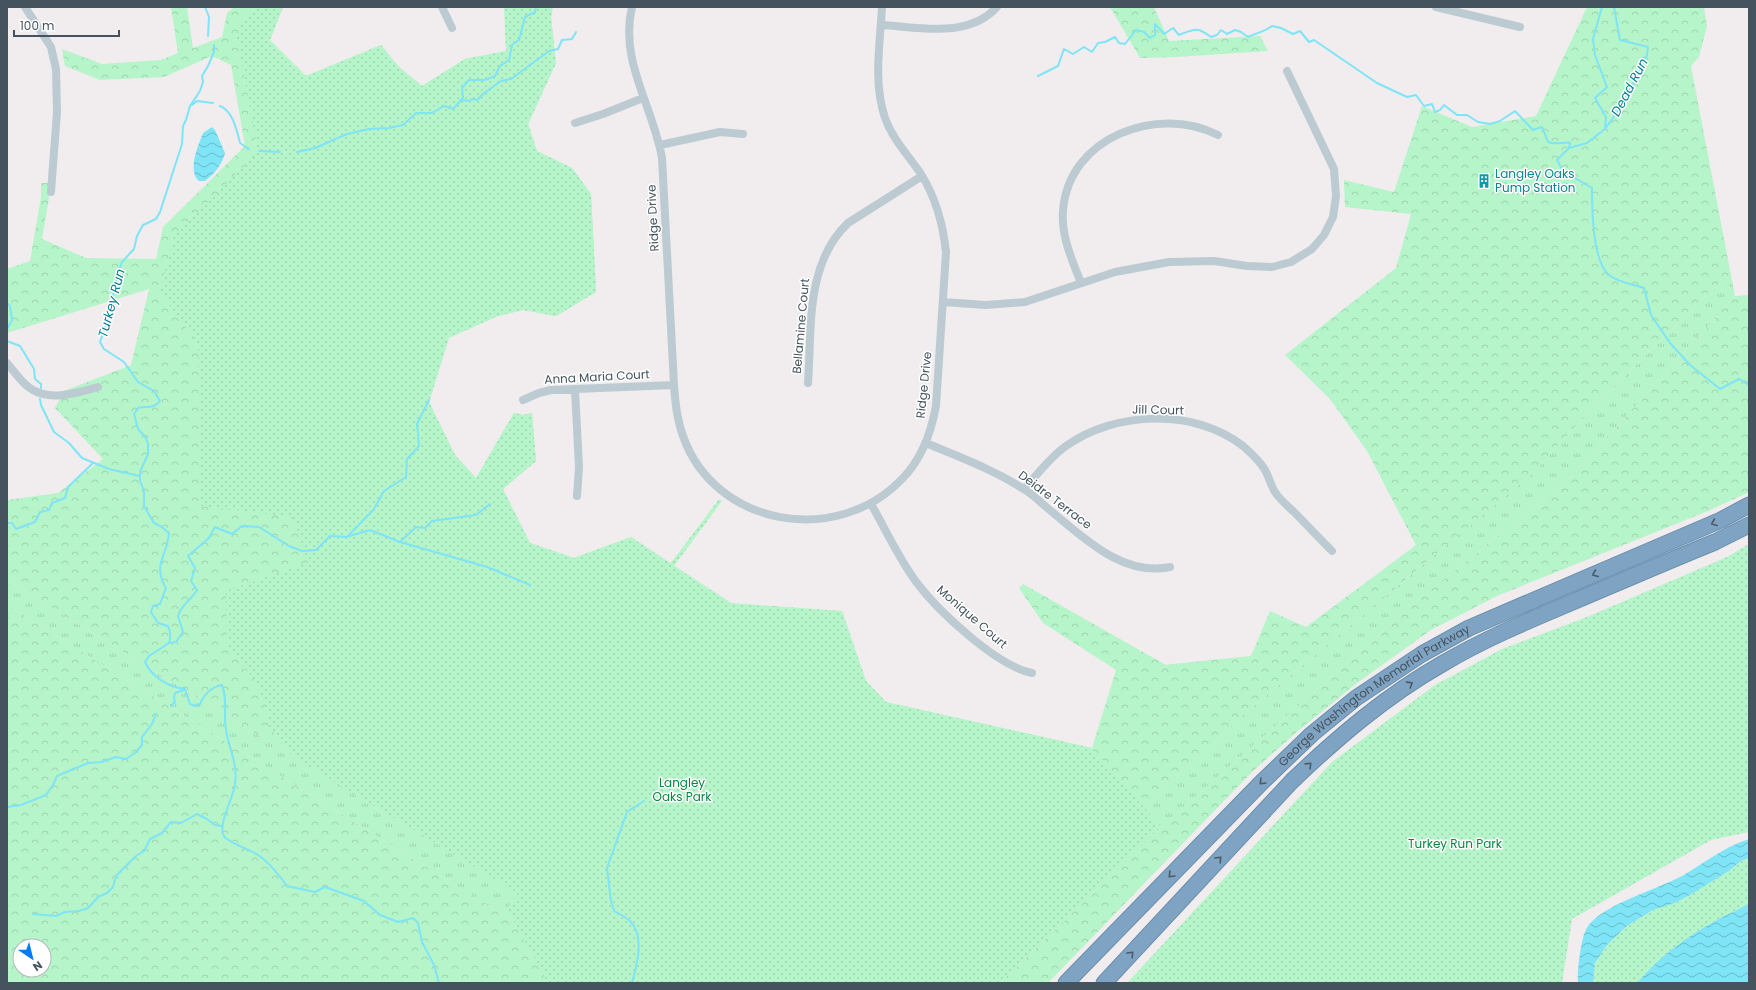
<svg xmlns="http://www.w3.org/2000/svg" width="1756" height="990" font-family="Poppins,sans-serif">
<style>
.grass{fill:url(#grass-tufts)}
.forest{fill:url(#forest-crowns);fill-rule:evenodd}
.park{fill:url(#park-dots)}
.water{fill:url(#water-waves)}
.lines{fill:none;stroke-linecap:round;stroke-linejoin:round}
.stream{stroke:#7ee4f6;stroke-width:2}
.motorway-casing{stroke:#6a8faf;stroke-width:17}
.minor{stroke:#bccad2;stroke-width:8}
.motorway{stroke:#7fa4c3;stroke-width:15}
.oneway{stroke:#4a5b67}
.labels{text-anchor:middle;stroke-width:3;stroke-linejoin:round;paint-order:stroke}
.culture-label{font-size:12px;fill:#0d838f;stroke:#fff;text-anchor:start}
.street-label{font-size:12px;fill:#44535d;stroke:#fff}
.park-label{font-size:12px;fill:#0c8742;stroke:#fff}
.water-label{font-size:13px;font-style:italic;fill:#037e93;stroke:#fff}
</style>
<defs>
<pattern id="grass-tufts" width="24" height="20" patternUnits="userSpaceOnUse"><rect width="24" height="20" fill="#b6f4ca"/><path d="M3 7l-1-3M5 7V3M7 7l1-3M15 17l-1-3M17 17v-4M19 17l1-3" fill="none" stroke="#9ed3b0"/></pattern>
<pattern id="forest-crowns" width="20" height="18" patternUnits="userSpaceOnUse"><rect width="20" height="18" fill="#b6f4ca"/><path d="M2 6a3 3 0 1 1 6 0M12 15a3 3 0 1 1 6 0" fill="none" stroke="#9ed3b0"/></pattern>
<pattern id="park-dots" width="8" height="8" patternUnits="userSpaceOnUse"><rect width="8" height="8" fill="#b6f4ca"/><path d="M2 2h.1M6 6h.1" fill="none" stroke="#9ed3b0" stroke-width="1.8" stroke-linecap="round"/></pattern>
<pattern id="water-waves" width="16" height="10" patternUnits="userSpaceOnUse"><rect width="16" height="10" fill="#7ee4f6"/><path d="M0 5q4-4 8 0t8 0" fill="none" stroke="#69bbca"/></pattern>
</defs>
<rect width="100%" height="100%" fill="#f1edee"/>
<path class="grass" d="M1731 275 1735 296 1570 478 1417 601 1161 827 1000 983H959L1241 717 1532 474 1584 417 1711 290Z
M7 580 292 756 519 893 548 983 514 922 7 605Z"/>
<path class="forest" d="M171 7H187L193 48 222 37 227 13 234 7H283L270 40 306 76 381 45 399 67 422 86 465 59 506 51 505 7H553L551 17 556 63 528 124 537 151 572 168 591 194 596 292 556 316 523 310 498 316 449 338 429 402 455 455 476 478 514 413 523 415 532 413 536 461 503 489 530 543 574 558 631 537 731 603 842 611 866 681 886 702 1092 748 1116 670 1043 623 1019 588 1023 584 1166 665 1172 664 1251 656 1270 611 1306 627 1416 545 1367 451 1330 399 1285 355 1396 268 1411 214 1345 207 1344 180 1394 192 1422 106 1472 127 1536 116 1587 7H1704L1707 26 1699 57 1691 66 1731 275 1711 290 1584 417 1532 474 1241 717 972 971 519 893 292 756 7 580V500L58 493 103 459 55 408 64 391 131 365 149 289 7 333V269L30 261 41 197V183H49V198L42 239 86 258 156 259 163 227 245 146 231 65 212 56 164 77 100 80 65 66 62 49 102 64 161 60 178 53Z
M1110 7H1154L1169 41 1260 36 1268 51 1176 57 1140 58Z
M1749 295V492L1708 511 1497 596 1431 630 1357 683 1298 731 1253 771 1048 983H1000L1161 827 1417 601 1570 478 1735 296Z
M7 605 514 922 548 983H7ZM20 946H44V970H20Z"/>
<path class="park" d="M257 7H283L270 40 306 76 381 45 399 67 422 86 465 59 506 51 504 7H553L551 17 556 63 528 124 537 151 572 168 591 194 596 292 556 316 523 310 498 316 449 337 429 402 455 455 476 478 514 413 523 415 532 413 536 461 503 489 530 543 574 558 631 537 670 564 719 499 722 501 674 566 731 604 842 611 866 681 886 702 1092 748 1161 827 1000 983H548L507 909 518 893 292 756 269 726 265 704 253 678 227 648 226 591 308 563 293 517 201 506 198 344 160 292 174 236 258 152 237 37 242 20Z
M1749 544V832L1711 840 1572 919 1562 983H1127L1332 762 1435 685 1502 649 1587 617 1727 557Z
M1749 858V903C1739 910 1727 914 1717 920 1686 937 1659 957 1637 983H1593L1595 963 1607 945 1627 926 1653 910 1675 903 1690 895 1729 871 1741 861Z"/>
<path class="water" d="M212 127 215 130 225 153C223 164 213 175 205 181H199C187 171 198 146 203 133Z
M1749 839V858L1741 861 1729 871 1690 895 1675 903 1653 910 1627 926 1607 945 1595 963 1593 983H1578C1577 971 1581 935 1588 926 1606 903 1656 890 1682 876 1706 862 1722 848 1749 839Z
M1749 903V983H1637C1659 957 1686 937 1717 920 1727 914 1739 910 1749 903Z"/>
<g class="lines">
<path class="stream" d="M205 7 209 17 208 36
M1602 7 1593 39 1595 55 1607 87 1595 98 1606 117 1605 128
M1614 7 1620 40 1648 47 1647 55 1623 104 1605 129 1587 143 1569 148 1557 160 1563 171 1592 188C1592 208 1593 262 1609 275 1619 283 1633 284 1644 288L1651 315 1670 343 1690 365 1720 389 1739 379 1749 385
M214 45V52L208 66 202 76 203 82 200 91 190 106 186 120 183 126 182 144 160 212 156 219 143 225 137 236 134 249 122 262 116 279 110 314 100 342 104 349 124 362 138 382 154 391 160 401C154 409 147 406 138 408L134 414 138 429 146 438 148 444V454L140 472V481L144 491V506L154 523 162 527 169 533C167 557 152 564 166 588L160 604 153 606 151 612 158 623 168 626C171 632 171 637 169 643L149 656 145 662C152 677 168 687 185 689L190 704 195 706 200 704C203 696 212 686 222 685 228 699 223 715 226 730 229 749 238 764 235 784 234 797 217 825 224 836 228 843 250 849 258 855 270 863 279 875 287 886L315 892 325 887 364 901 380 915 398 922 413 918 418 923 422 942 434 965 439 983
M1038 76 1058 66 1064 49 1073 54 1084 47 1092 52 1098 43 1105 42 1115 37 1119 43 1125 44 1136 30 1144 32 1150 38 1155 35V24L1164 34 1173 28 1179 35C1194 29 1197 26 1211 37L1217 35 1221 30 1227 34 1235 30 1241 32 1248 37C1256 33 1264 32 1272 26L1281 28 1293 34 1300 31 1309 42 1314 40 1377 83 1407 97 1416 95 1424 106 1432 104 1435 112 1440 110 1444 105 1457 115H1467L1478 122 1490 124 1500 121 1515 111 1533 130 1542 127 1548 142C1556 145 1562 142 1570 143L1569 148
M461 100 469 101 472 99 477 100 483 94 501 81 511 79 549 51 558 49 562 40 572 39 576 32
M192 105 197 101 213 103
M220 106C233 111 237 131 240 143L249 149
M259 151 280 152
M297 152 315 148 347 134 369 129 389 128 403 125 416 113H432L444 106 453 109 463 98 462 88 469 80H485L495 76 500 66 509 60 512 45 519 40 525 17 535 12 536 7
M7 303 10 306 12 320 7 329
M7 341 20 346 34 369 35 379 41 384V388
M40 399 41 405 54 432 69 443 82 458 109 469 140 476
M7 523H12L16 529 35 522 40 512 49 510 52 503 65 498 68 487 93 463
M347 537 374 509 384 491 406 477 407 459 419 446 417 424 429 400
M400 542 416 527 425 528 432 521 476 515 490 504
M169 643 176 642 183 632 178 616C183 602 190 602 197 590L191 581 195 568 188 556 209 538 215 527 232 534 242 526 259 527 289 546 302 551 316 550 330 536 346 537 370 530 400 542 487 567 530 585
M171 706 175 702 174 698 175 693 184 690
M7 807 21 805 46 795 53 785 57 776 88 763 102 762 116 757 126 759 135 753 142 745V737L152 724 156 714
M33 914 56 916 65 912 79 911 88 908 98 897 107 893 113 887 116 876 136 856 144 851 150 839 162 833 171 822 181 823 197 814 207 819 215 825 221 826
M632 983C637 965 645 936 630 921 626 917 619 914 614 911L611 901 607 868 627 812 644 801"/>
<defs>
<g id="motorway">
<path id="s1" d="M1066 983 1261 783 1312 734 1356 698 1422 654 1469 628 1721 520 1749 505"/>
<path d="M1104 983 1292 781C1338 737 1386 696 1442 664 1484 639 1530 620 1575 601 1622 581 1668 561 1715 542L1749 525"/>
</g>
</defs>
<use href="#motorway" class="motorway-casing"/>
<path class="minor" d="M25 7 51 47 56 69 57 112 51 192
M442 7 452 28
M632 7C619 61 653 106 662 158L674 385C675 402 677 420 683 436 715 527 837 547 902 479 922 459 931 433 936 406L946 252C943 224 936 198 921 174 909 156 893 140 885 118 873 82 880 45 882 7
M1436 7 1520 27
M881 25C919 27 968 39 997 7
M575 123 603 114 643 98
M660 145 720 132 743 134
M1081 283C1072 260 1061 236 1063 211 1068 137 1158 104 1218 135
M943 302 986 305 1025 302 1115 272 1169 262 1214 261 1247 266 1272 267 1291 262 1312 249 1324 235 1333 217 1336 196 1334 169 1287 71
M7 363C12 369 17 376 23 382 43 404 74 394 98 387
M808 383C812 328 805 264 848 223L922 176
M575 390 579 467 577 496
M523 400 539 393 551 390 674 385
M926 443C959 457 992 469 1022 488 1033 494 1041 503 1051 511 1084 538 1123 577 1170 567
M1024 489C1038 474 1050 457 1066 446 1115 411 1195 408 1243 446 1251 453 1260 461 1265 470 1269 477 1271 486 1275 492 1280 500 1288 506 1294 512 1307 525 1319 538 1332 551
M871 504C886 530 899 559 917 583 939 612 997 666 1032 673"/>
<use href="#motorway" class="motorway"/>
</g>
<defs><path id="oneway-chevron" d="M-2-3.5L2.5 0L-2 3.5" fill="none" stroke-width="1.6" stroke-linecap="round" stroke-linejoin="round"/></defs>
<g class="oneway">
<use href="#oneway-chevron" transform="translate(1714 523) rotate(157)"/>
<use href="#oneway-chevron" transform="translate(1595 574) rotate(157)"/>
<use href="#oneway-chevron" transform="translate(1410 684) rotate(-32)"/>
<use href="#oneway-chevron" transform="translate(1309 765) rotate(-44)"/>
<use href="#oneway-chevron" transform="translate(1262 782) rotate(135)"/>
<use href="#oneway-chevron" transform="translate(1219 859) rotate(-47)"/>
<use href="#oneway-chevron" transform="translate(1171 875) rotate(134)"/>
<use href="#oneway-chevron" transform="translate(1131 954) rotate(-47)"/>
</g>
<defs>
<symbol id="building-bare" viewBox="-9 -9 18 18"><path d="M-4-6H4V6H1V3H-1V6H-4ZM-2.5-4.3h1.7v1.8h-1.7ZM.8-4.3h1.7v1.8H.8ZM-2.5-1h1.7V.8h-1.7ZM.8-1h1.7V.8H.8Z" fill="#0f9aa8" stroke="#fff" stroke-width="2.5" paint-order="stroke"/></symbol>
</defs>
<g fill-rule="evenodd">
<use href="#building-bare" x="1474" y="171" width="20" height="20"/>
</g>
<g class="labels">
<g class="culture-label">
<text x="1495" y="178">Langley Oaks<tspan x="1495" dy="14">Pump Station</tspan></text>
</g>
<g class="street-label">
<text transform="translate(653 218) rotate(-93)" y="4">Ridge Drive</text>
<text transform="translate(801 326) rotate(-85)" y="4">Bellamine Court</text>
<text transform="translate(597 377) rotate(-3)" y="4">Anna Maria Court</text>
<text transform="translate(924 385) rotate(-84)" y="4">Ridge Drive</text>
<text transform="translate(1158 410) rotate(1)" y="4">Jill Court</text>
<text transform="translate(1055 500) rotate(37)" y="4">Deidre Terrace</text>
<text transform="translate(972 617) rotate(41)" y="4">Monique Court</text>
<text dy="4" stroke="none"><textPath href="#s1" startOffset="423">George Washington Memorial Parkway</textPath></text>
</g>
<g class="park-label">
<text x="682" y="787">Langley<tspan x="682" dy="14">Oaks Park</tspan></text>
<text x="1455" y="848">Turkey Run Park</text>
</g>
<g class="water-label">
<text transform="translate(1629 87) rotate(-62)" y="5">Dead Run</text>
<text transform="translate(111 303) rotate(-75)" y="5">Turkey Run</text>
</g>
</g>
<rect width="1756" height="990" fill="none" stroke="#44535d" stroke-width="16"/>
<g transform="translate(32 958) rotate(145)"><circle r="19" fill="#ffffff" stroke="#b4babe"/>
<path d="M0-3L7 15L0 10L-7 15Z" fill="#037bf5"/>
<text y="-6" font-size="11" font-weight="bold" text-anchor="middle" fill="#44535d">N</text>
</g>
<path d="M14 30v6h105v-6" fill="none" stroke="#44535d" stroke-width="2"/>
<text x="20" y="30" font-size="12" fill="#44535d" stroke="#ffffff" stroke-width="3" paint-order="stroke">100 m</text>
</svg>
